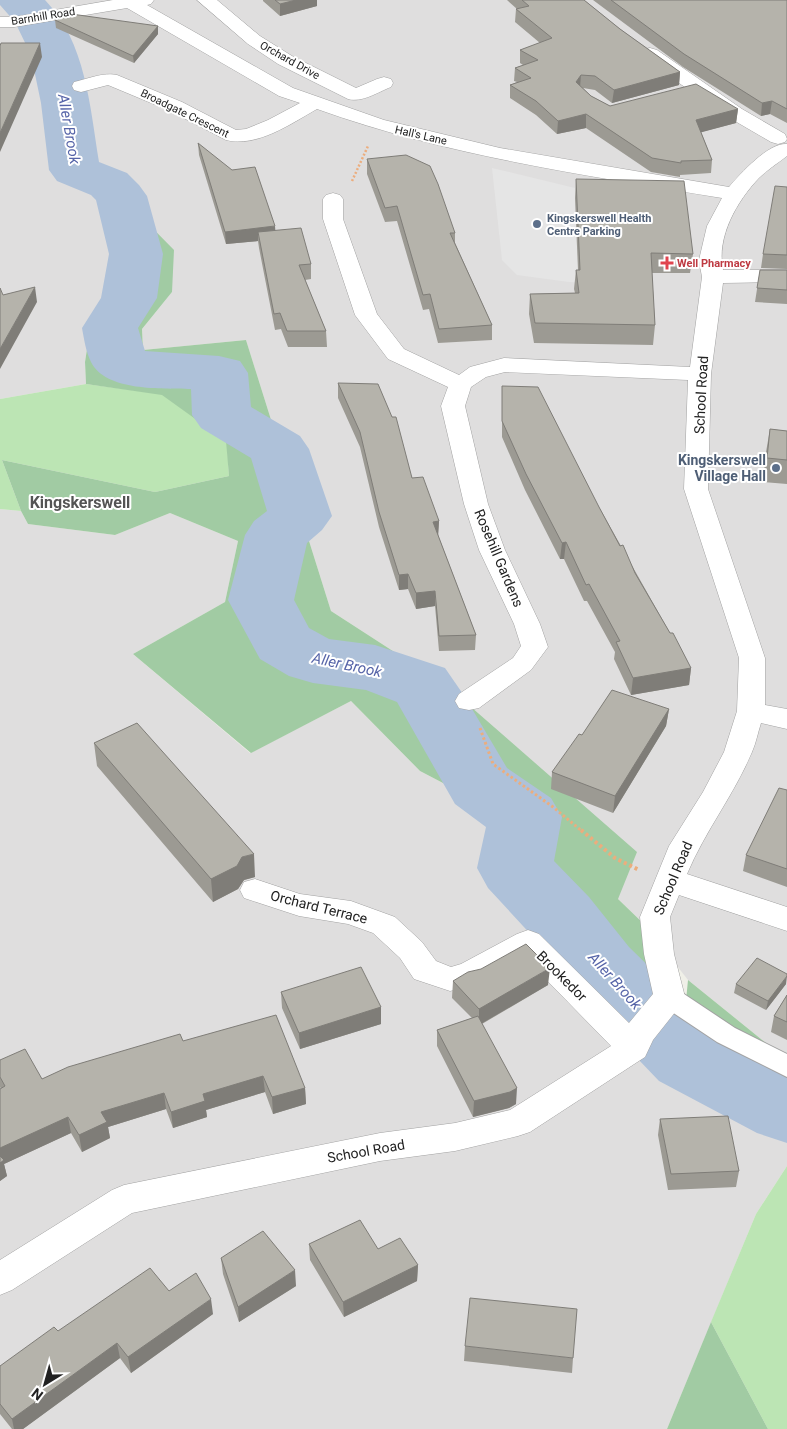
<svg xmlns="http://www.w3.org/2000/svg" width="787" height="1429" font-family="Roboto,sans-serif">
<style>
.residential{fill:#dfdede}
.grass{fill:#bce5b4}
.forest{fill:#a1cba3}
.parking{fill:#e5e5e5}
.lines{fill:none;stroke-linecap:round;stroke-linejoin:round}
.river{fill:#aec1d9;fill-rule:evenodd}
.lane-casing{stroke:#a2a2a2;stroke-width:2}
.street-casing{stroke:#a2a2a2;stroke-width:1}
.path-far2{stroke:#ecad7d;stroke-width:2.5;stroke-dasharray:2 2;stroke-linecap:butt}
.path-far1{stroke:#ecad7d;stroke-width:3;stroke-dasharray:2.5 2.5;stroke-linecap:butt}
.path{stroke:#ecad7d;stroke-width:4;stroke-dasharray:3 3;stroke-linecap:butt}
.lane{fill:#fff;fill-rule:evenodd}
.street{fill:#fff;fill-rule:evenodd}
.wall{fill:#9c9a93}
.shaded-wall{fill:#7f7d78}
.building{fill:#b5b3ab;stroke:#7f7d78}
.service-dot{fill:#5c6f8a;stroke:#fff;stroke-width:2}
.health-dot{fill:#e0444e;stroke:#fff;stroke-width:2}
.labels{text-anchor:middle;stroke-width:4;stroke-linejoin:round;paint-order:stroke}
.far-street-label{font-size:11px;fill:#212121;stroke:#fff}
.far-service-label{font-size:11px;font-weight:bold;fill:#4e5e75;stroke:#fff;text-anchor:start}
.far-health-label{font-size:11px;font-weight:bold;fill:#be3a42;stroke:#fff;text-anchor:start}
.street-label{font-size:14px;fill:#212121;stroke:#fff}
.service-label{font-size:14px;font-weight:bold;fill:#4e5e75;stroke:#fff;text-anchor:end}
.water-label{font-size:15px;font-style:italic;fill:#5664a8;stroke:#fff}
.quarter-label{font-size:16px;font-weight:bold;fill:#545454;stroke:#fff}
</style>
<rect width="100%" height="100%" fill="#f0f0e8"/>
<path class="residential" d="M0 0H787V1060L688 980 646 926 618 899 447 686 331 611 246 340 143 350 142 329 172 292 109 185 125 278 89 336 85 362 86 384 0 399Z
M0 509 21 511 28 524 115 535 170 513 238 541 225 602 133 654 250 753 351 701 420 771 508 817 620 1012 654 1058 787 1142V1166L756 1214 667 1429H0Z"/>
<path class="grass" d="M86 384 162 394 227 441 229 476 155 492 2 460 21 511 0 509V399Z
M787 1166V1429H768L711 1322 756 1214Z"/>
<path class="forest" d="M109 184 174 250 172 292 142 329 143 350 246 340 331 611 447 686 637 852 618 899 646 926 649 975 620 1012 480 867 508 817 420 771 351 701 251 753 133 654 225 602 238 541 170 513 115 535 28 524 21 511 2 460 155 492 229 476 226 441 162 395 86 384 85 362 89 336 125 278Z
M688 980 787 1060V1142L654 1058 685 1011Z
M711 1322 768 1429H667Z"/>
<path class="parking" d="M492 168 575 188 577 249 625 285 569 282 517 275 502 260Z"/>
<g class="lines">
<path class="river" d="M0 0H45C86 42 90 107 99 162L127 173 139 185 147 196 163 254 157 298 138 328 145 351 219 356 240 361 248 373 251 407 300 436 309 449 332 516 322 530 307 543 294 600 309 628 329 639 375 645 445 668 465 697 507 768 551 798 562 817 554 861 589 897 629 947 717 1033 787 1069V1143L757 1133 659 1081 573 991 535 939 488 888 477 868 486 827 455 804 397 702 366 690 313 683 289 676 260 659 228 600 245 535 254 521 267 511 251 458 201 428 192 415 191 389C162 388 106 392 91 362 86 352 84 339 82 328L101 298 109 254 96 200 91 195 57 181 49 170 41 103 31 55 15 22 0 5Z"/>
<defs>
<path id="lane" d="M669 987 678 990 735 1028 787 1054V1077L717 1042 660 1004 656 997 660 990Z"/>
<path id="street" d="M113 0H154L151 4 147 5 293 88 384 120 500 148 729 187C740 174 769 142 787 144V156C778 163 767 170 759 178 737 201 716 237 723 270H787V282L723 283 711 374 708 489 765 658V705L787 709V729L761 723C758 732 756 743 752 752 734 795 705 831 687 874L787 907V931L679 895 670 917 674 954 685 997 680 1006 653 1040 645 1057 530 1132 518 1136 455 1151 380 1161 132 1213 12 1290 0 1295V1260L112 1190 124 1185 380 1133 455 1123 510 1110 611 1046 525 958 479 984 450 991 414 979 400 958 373 933 348 924 299 916 244 898 240 890 244 882 255 879 300 894 351 901 395 917 422 942 436 961 451 967 461 964 517 934 528 930 539 934 629 1023 653 994 644 954 640 917 669 846 703 792 724 752 737 711 739 658 684 489 688 380 505 372 486 377 471 387 465 406 488 504 505 550 540 624 548 647 531 670 479 708 469 710 459 708 455 701 459 694 513 658 521 646 514 624 479 550 464 504 441 406 448 387 388 359 355 315 323 219V199L326 195 333 193 340 195 343 199V219L377 314 404 349 459 375 470 367 504 358 690 367 702 277 699 260 707 226 722 198C585 175 448 156 317 109 292 123 257 148 226 140L168 110 108 85 81 92 74 90 72 86 74 82C87 79 104 72 117 75L182 102 236 130 246 129 268 120 300 103 279 96 127 8 14 27H0V17H14Z
M197 0H217L260 36 292 56 356 88 377 79 384 77 391 79 393 83 391 87C378 92 362 103 348 99L278 64 248 44Z
M650 48 657 50 742 109 785 134 787 139 785 142 778 144 771 142 728 117 643 58 641 54 643 50Z"/>
</defs>
<use href="#lane" class="lane-casing"/>
<use href="#street" class="street-casing"/>
<path class="path-far2" d="M352 181 368 146"/>
<path class="path-far1" d="M480 728 493 764 553 807 583 832"/>
<path class="path" d="M581 830 615 858 639 870"/>
<use href="#lane" class="lane"/>
<use href="#street" class="street"/>
</g>
<path class="wall" d="M263 0H317V6L280 16 263 1Z
M507 0H584L620 29 680 72 679 85 612 103 595 90 583 88 591 96 610 106 738 109 736 123 701 132 712 160 711 173 680 175V177L651 172 586 128 557 134 536 115 510 98V85L517 82 514 81 515 68 523 65 520 63V50L540 43 515 22 516 9H517Z
M593 0H787V123L770 114 761 116 683 67Z
M55 20 158 26V34L134 63 56 28Z
M198 143 275 231 311 264V279L305 280 326 331 327 347H288L281 329 275 330 259 248 258 241 226 244 199 155Z
M367 159 455 233V243L492 325V340L438 343 429 309 423 310 397 221 385 222 367 174Z
M576 179 693 254 690 273H652L655 325 653 345 534 343 529 314 530 294 575 293 574 289 576 270H578L575 198Z
M787 187V269L761 268 763 254Z
M760 270H787V304L755 302Z
M338 383 412 478 439 521 438 535 476 635 475 650 439 651 435 606 416 609 408 589 399 590 379 527 360 447 338 398Z
M502 386 599 507 670 633 691 668 689 685 631 695 614 659 615 652 587 601H584L564 559H560L525 490 502 437Z
M770 429 787 431V484L763 482 766 452Z
M669 709 666 726 613 813 551 789 552 772 582 735Z
M94 743 255 877 244 880 238 889 213 902 97 766Z
M787 790V887L743 871 746 855Z
M453 981 548 985 482 1024 516 1104 509 1108 473 1117 437 1046V1030L472 1018 452 998Z
M736 984H786L766 1010 734 993Z
M281 992 381 1007V1024L300 1049 282 1008Z
M787 995V1040L771 1032 774 1016Z
M183 1041 305 1088 306 1104 273 1114 265 1092 206 1110 207 1117 173 1128 166 1109 108 1127 110 1138 82 1152 71 1133 4 1164 7 1176 0 1181 1 1089 0 1087V1060L42 1079Z
M660 1119 739 1171 736 1187 668 1190 658 1135Z
M309 1244 378 1249 418 1265 417 1281 344 1317 310 1260Z
M221 1258 296 1286 239 1322 223 1274Z
M169 1291 213 1314 131 1373 120 1358 23 1429H12L0 1414V1366L58 1331Z
M465 1346 573 1358 572 1373 464 1361Z"/>
<path class="shaded-wall" d="M296 0H317V6L280 16V4Z
M158 26V34L134 63 133 56Z
M40 43 42 57 0 152V133Z
M680 72 679 85 612 103 614 90Z
M581 75 580 88 576 82Z
M772 101 770 114 761 116 762 103Z
M738 109 736 123 695 134 696 120Z
M586 114V128L557 134 558 121Z
M275 226 276 239 258 232V241L226 244 225 232Z
M35 287 37 302 0 369V349Z
M439 521 438 537 433 522Z
M566 542 564 559H560L562 543Z
M408 574V589L399 590V575Z
M435 591V606L416 609V593Z
M691 668 689 685 631 695 633 678Z
M669 709 666 726 613 813 615 796Z
M254 854 255 877 244 880 238 889 213 902 211 879 242 857Z
M550 968 548 985 479 1025V1009Z
M787 976 786 984 766 1010 768 1001Z
M381 1007V1024L300 1049 299 1033Z
M263 1076 265 1092 206 1110 207 1117 173 1128 171 1112 203 1094Z
M305 1088 306 1104 273 1114 272 1097Z
M517 1088 516 1104 509 1108 473 1117 474 1101Z
M164 1093 166 1109 108 1127 110 1138 82 1152 79 1135 101 1112Z
M68 1117 71 1133 4 1164 7 1176 0 1181V1148Z
M418 1265 417 1281 344 1317 343 1302Z
M295 1270 296 1286 239 1322 238 1307Z
M211 1299 213 1314 131 1373 128 1357Z
M117 1343 120 1358 23 1429H14L12 1419Z"/>
<path class="building" d="M275 0H296L280 4Z
M522 0H584L620 29 680 72 614 90 595 76 581 75 576 82 591 96 610 106 696 84 738 109 696 120 712 160 681 161V163L652 158 586 114 558 121 536 101 510 85 531 78 515 68 538 60 520 50 552 38 516 9 529 6Z
M611 0H787V109L772 101 762 103 684 54Z
M64 13 158 26 133 56 55 20 57 14Z
M1 43H40L0 133V46Z
M198 143 232 170 255 167 275 226 225 232Z
M406 155 430 166 438 184 455 233H450L492 325 439 329 430 294 423 295 397 206 385 208 367 159Z
M576 179 684 181 693 254 651 253 655 325 535 323 530 294 579 293 576 270H580Z
M775 186 787 187V255L763 254Z
M301 228 311 264 299 265 326 331H287L280 313 274 314 258 232Z
M760 270H787V290L757 288Z
M35 287 0 349V288L3 295Z
M338 383 378 384 392 417H396L412 478 423 477 439 521 433 522 476 635 439 636 435 591 416 593 408 574 399 575 379 512 360 432Z
M502 386 538 387 599 507 620 546 623 545 635 573 670 633H673L691 668 633 678 616 642 620 641 589 584 586 585 566 542 562 543 526 474 502 421Z
M770 429 787 431V460L767 458Z
M612 690 669 709 615 796 552 772 579 734 582 735Z
M137 723 254 854 242 857 237 866 211 879 94 743Z
M779 788 787 790V869L746 855Z
M526 944 550 968 479 1009 453 981 468 972 481 969Z
M757 958 787 974V976L768 1001 736 984Z
M361 967 381 1007 299 1033 281 992Z
M787 995V1022L774 1016Z
M276 1015 305 1088 272 1097 263 1076 203 1094 205 1101 171 1112 164 1093 101 1112 107 1122 79 1135 68 1117 0 1148V1089L5 1086 0 1077V1060L25 1049 42 1079 68 1067 180 1034 183 1041Z
M478 1016 517 1088 510 1092 474 1101 437 1030Z
M728 1116 739 1171 671 1174 660 1119Z
M0 1156 4 1160 0 1163Z
M360 1220 378 1249 400 1238 418 1265 343 1302 309 1244Z
M263 1231 295 1270 238 1307 221 1258Z
M150 1268 169 1291 196 1273 211 1299 128 1357 117 1343 12 1419 0 1404V1366L54 1327 58 1331Z
M470 1298 577 1309 573 1358 465 1346Z"/>
<g class="service-dot">
<circle cx="537" cy="224" r="5"/>
<circle cx="776" cy="468" r="5"/>
</g>
<path class="health-dot" d="M664.5 255.5h5v5h5v5h-5v5h-5v-5h-5v-5h5z"/>
<g class="labels">
<g class="far-street-label">
<text transform="translate(43 16) rotate(-9)" y="4">Barnhill Road</text>
<text transform="translate(290 60) rotate(29)" y="4">Orchard Drive</text>
<text transform="translate(185 113) rotate(26)" y="4">Broadgate Crescent</text>
<text transform="translate(421 135) rotate(13)" y="4">Hall's Lane</text>
</g>
<g class="far-service-label">
<text x="547" y="222">Kingskerswell Health<tspan x="547" dy="13">Centre Parking</tspan></text>
</g>
<g class="far-health-label">
<text x="677" y="267">Well Pharmacy</text>
</g>
<g class="street-label">
<text transform="translate(701 395) rotate(-87)" y="5">School Road</text>
<text transform="translate(499 558) rotate(67)" y="5">Rosehill Gardens</text>
<text transform="translate(673 878) rotate(-67)" y="5">School Road</text>
<text transform="translate(319 907) rotate(14)" y="5">Orchard Terrace</text>
<text transform="translate(562 976) rotate(45)" y="5">Brookedor</text>
<text transform="translate(366 1151) rotate(-10)" y="5">School Road</text>
</g>
<g class="service-label">
<text x="766" y="465">Kingskerswell<tspan x="766" dy="16">Village Hall</tspan></text>
</g>
<g class="water-label">
<text transform="translate(69 129) rotate(80)" y="5">Aller Brook</text>
<text transform="translate(347 665) rotate(12)" y="5">Aller Brook</text>
<text transform="translate(615 981) rotate(48)" y="5">Aller Brook</text>
</g>
<g class="quarter-label">
<text x="80" y="508">Kingskerswell</text>
</g>
</g>
<g transform="translate(45 1384) rotate(217)" stroke="#ffffff" stroke-width="4" paint-order="stroke">
<path d="M0-4L9 19L0 12L-9 19Z" fill="#212121"/>
<text y="-8" font-size="14" font-weight="bold" text-anchor="middle" fill="#212121">N</text>
</g>
</svg>
